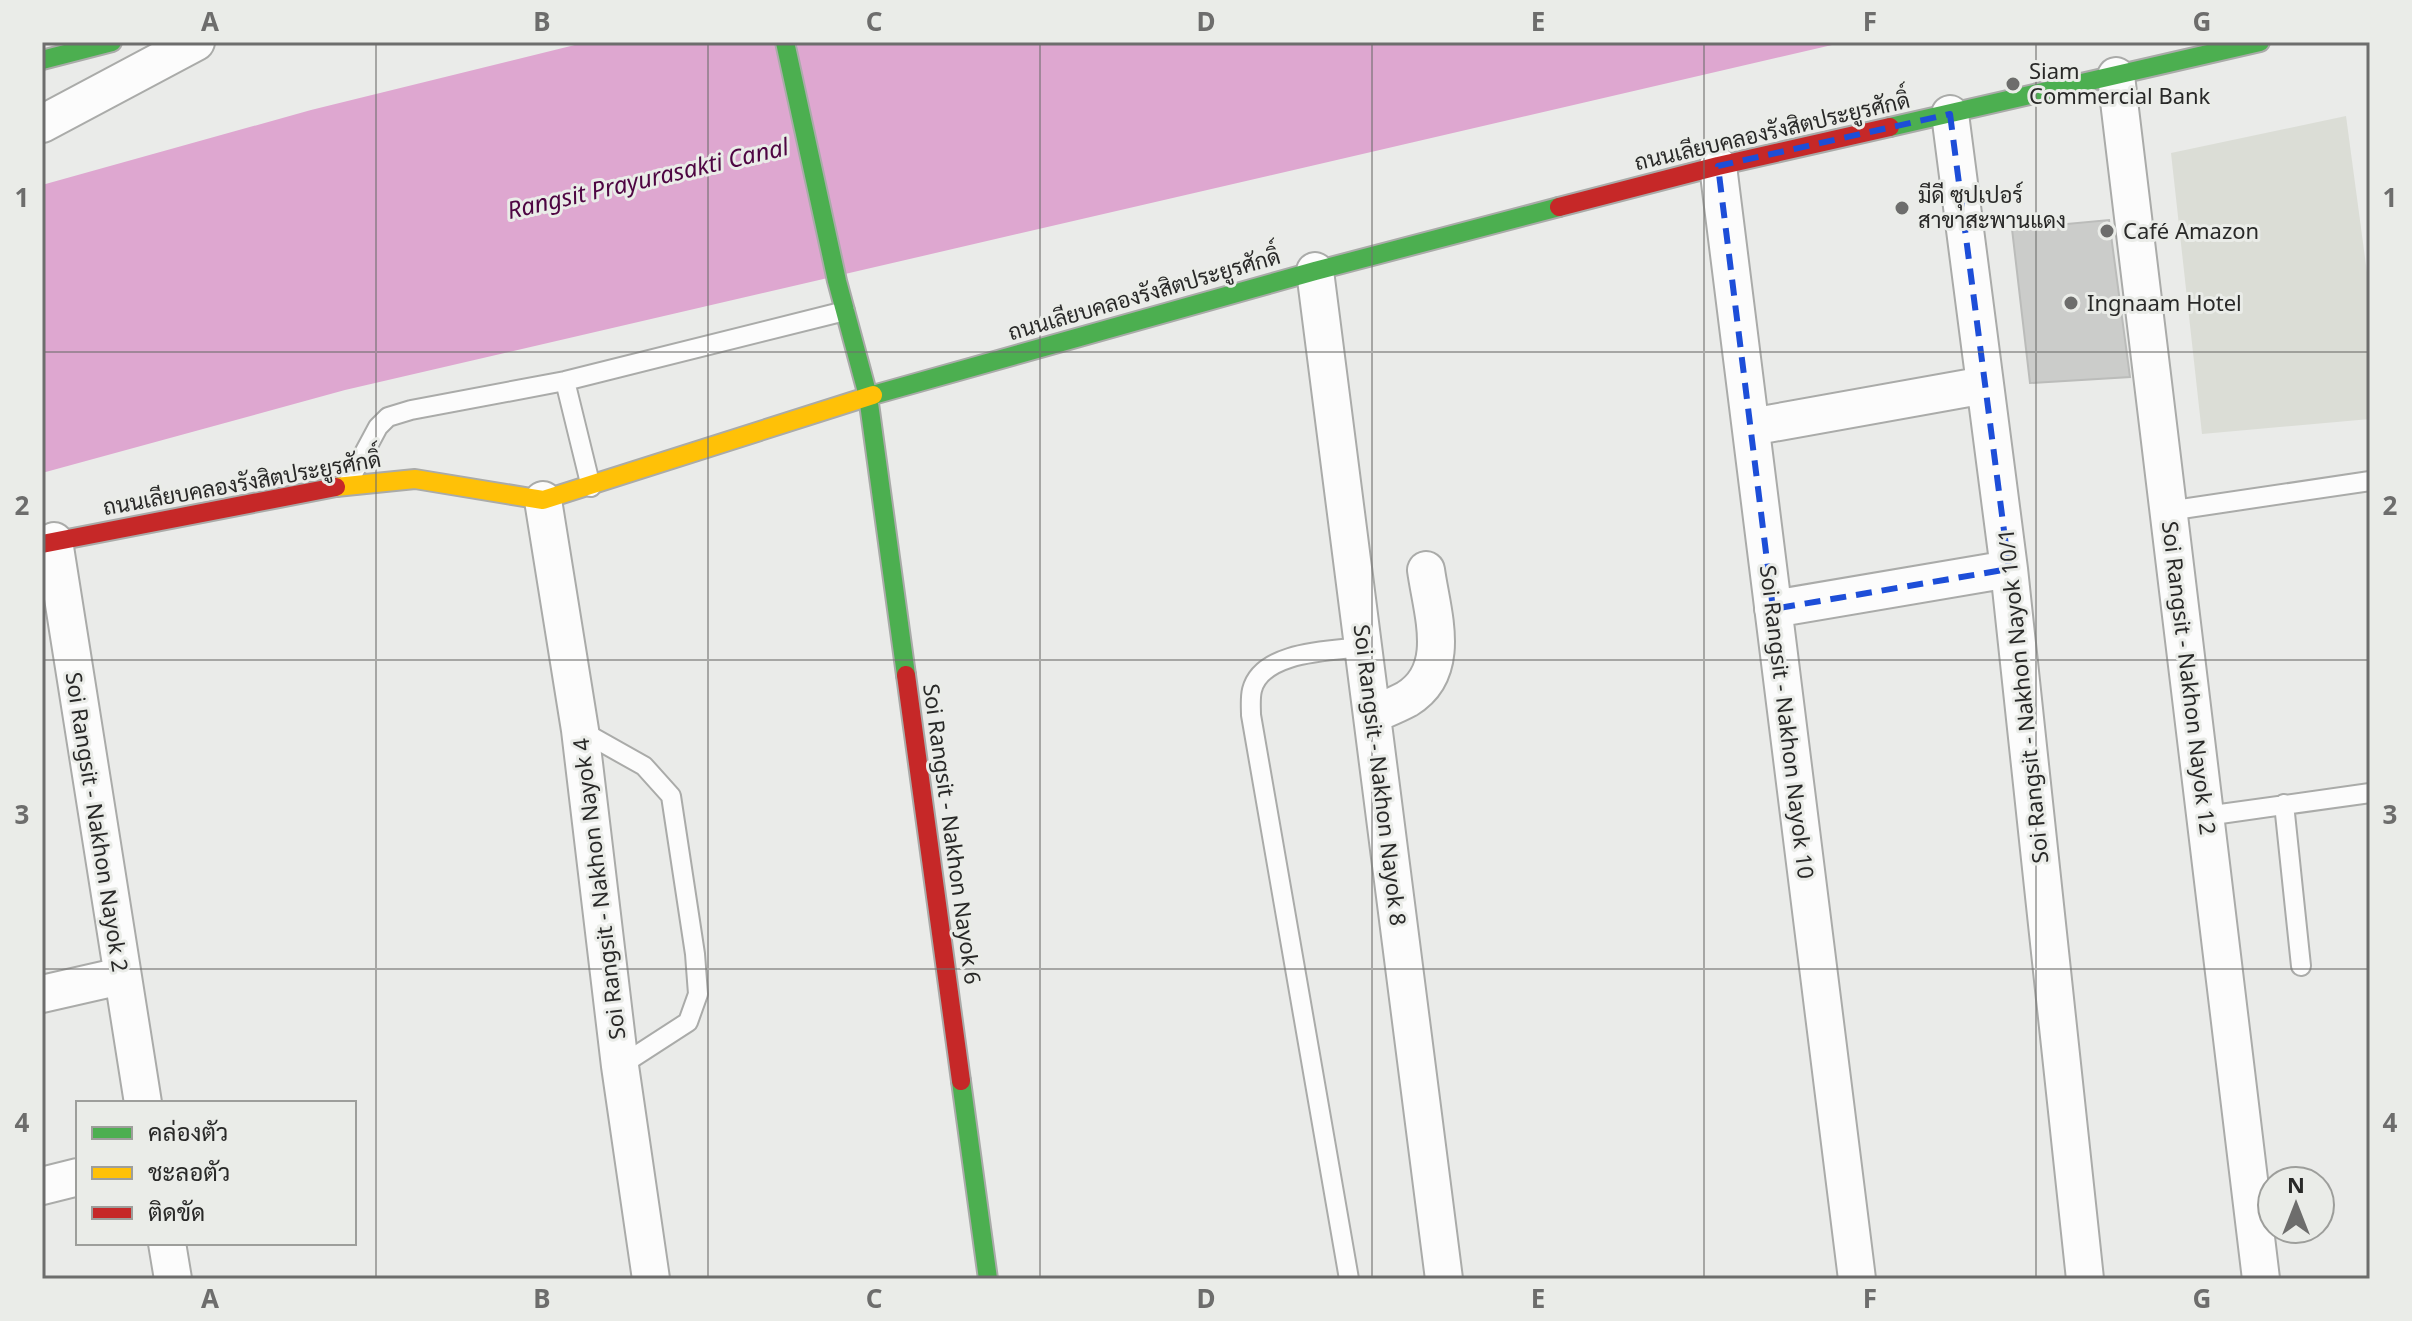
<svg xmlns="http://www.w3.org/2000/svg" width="2412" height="1321" font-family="'Noto Sans',Sarabun,sans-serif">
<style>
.built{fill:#dbddd6}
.water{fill:#dea7d0}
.building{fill:#cbccca;stroke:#bbbcba;stroke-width:2}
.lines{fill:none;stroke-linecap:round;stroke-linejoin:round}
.lane-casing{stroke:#aaaba9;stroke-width:22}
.street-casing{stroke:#aaaba9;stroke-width:40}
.fast-casing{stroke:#aaaba9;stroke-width:22}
.slow-casing{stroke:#aaaba9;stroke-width:22}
.jam-casing{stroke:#aaaba9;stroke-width:22}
.lane{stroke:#fcfcfc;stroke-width:18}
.street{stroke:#fcfcfc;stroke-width:36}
.fast{stroke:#4caf50;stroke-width:18}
.slow{stroke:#ffc107;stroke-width:18}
.jam{stroke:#c62828;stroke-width:18}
.marked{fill:none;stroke:#1d4ed8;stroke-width:6;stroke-dasharray:16 10;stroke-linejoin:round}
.grid{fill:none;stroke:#6d6d6c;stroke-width:2;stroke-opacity:0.55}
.poi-dot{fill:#6d6d6c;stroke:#eaece8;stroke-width:3}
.labels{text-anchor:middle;stroke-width:6;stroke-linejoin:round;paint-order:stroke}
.poi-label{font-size:22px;fill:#292928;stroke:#eaece8;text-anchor:start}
.street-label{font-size:22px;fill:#292928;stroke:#eaece8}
.water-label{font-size:24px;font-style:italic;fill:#4e0542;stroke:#eaece8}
.neatline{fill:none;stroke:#6d6d6c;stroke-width:3}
.grid-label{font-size:26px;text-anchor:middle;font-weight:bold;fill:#6d6d6c}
</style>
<rect width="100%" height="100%" fill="#eaebe9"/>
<path class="built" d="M2346 116 2370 295V419L2202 434 2171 153Z"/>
<path class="water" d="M587 42H1845L345 390 42 473V185L311 110Z"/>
<path class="building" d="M2109 220 2130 377 2030 383 2012 229Z"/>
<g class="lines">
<defs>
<path id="lane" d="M565 381 591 487
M348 483 378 427 388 417 411 410 565 381 845 311
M2168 511 2370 481
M580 730 644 766 671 796 695 954 698 994 688 1022 620 1066
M2284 804 2301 966
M2206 816 2370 793
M1349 1279 1251 715C1251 708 1250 698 1252 690 1262 651 1330 651 1363 647"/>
<path id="street" d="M2116 76 2261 1279
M1950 114 2009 569 2085 1279
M42 124 196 42
M1718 166 1857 1279
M1315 271 1444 1279
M1751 427 1985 385
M543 500 580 730 620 1066 651 1279
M54 541 143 1103
M1773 609 2009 569
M1372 715C1383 710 1396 705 1407 699 1453 671 1432 613 1426 570
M42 994 121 976
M42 1186 78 1177
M167 1243 173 1279"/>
<path id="fast" d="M785 42 837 281 868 396 906 675
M42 60 112 42
M1890 127 2260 42
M873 395 1315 271 1559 207
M961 1081 988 1279"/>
<path id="slow" d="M336 487 415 479 543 500 873 395"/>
<path id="jam" d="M1559 207 1718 166 1890 127
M42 544 336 487
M906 675 961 1081"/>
</defs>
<use href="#lane" class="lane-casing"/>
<use href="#street" class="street-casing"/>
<use href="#fast" class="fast-casing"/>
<use href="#slow" class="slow-casing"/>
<use href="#jam" class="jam-casing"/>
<use href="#lane" class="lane"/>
<use href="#street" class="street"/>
<use href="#fast" class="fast"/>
<use href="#slow" class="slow"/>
<use href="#jam" class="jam"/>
</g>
<path class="marked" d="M1950 114 2009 569 1773 609 1718 166Z"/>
<path class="grid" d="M376 42V1279M708 42V1279M1040 42V1279M1372 42V1279M1704 42V1279M2036 42V1279M42 352H2370M42 660H2370M42 969H2370"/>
<g class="poi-dot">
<circle cx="2013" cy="84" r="8"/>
<circle cx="1902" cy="208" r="8"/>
<circle cx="2107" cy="231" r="8"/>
<circle cx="2071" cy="303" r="8"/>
</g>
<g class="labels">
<g class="poi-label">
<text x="2029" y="79">Siam<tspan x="2029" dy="25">Commercial Bank</tspan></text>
<text x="1918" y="203">มีดี ซุปเปอร์<tspan x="1918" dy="25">สาขาสะพานแดง</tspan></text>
<text x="2123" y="239">Café Amazon</text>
<text x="2087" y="311">Ingnaam Hotel</text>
</g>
<g class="street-label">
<text transform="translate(1772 131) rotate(-13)" y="8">ถนนเลียบคลองรังสิตประยูรศักดิ์</text>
<text transform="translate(1144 294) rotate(-16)" y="8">ถนนเลียบคลองรังสิตประยูรศักดิ์</text>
<text transform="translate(242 483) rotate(-10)" y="8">ถนนเลียบคลองรังสิตประยูรศักดิ์</text>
<text transform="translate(2189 678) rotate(83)" y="8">Soi Rangsit - Nakhon Nayok 12</text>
<text transform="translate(2023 696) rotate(-96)" y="8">Soi Rangsit - Nakhon Nayok 10/1</text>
<text transform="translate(1787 722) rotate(83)" y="8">Soi Rangsit - Nakhon Nayok 10</text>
<text transform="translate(1380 775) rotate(83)" y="8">Soi Rangsit - Nakhon Nayok 8</text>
<text transform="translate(97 822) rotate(81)" y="8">Soi Rangsit - Nakhon Nayok 2</text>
<text transform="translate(952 834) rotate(82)" y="8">Soi Rangsit - Nakhon Nayok 6</text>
<text transform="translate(599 889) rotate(-97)" y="8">Soi Rangsit - Nakhon Nayok 4</text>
</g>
<g class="water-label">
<text transform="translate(648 179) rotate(-13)" y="8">Rangsit Prayurasakti Canal</text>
</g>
</g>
<rect width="2412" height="1321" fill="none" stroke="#eaece8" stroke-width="88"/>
<rect x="76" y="1101" width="280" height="144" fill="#eaece8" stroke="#9d9e9b" stroke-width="2"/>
<rect x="92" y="1127" width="40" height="12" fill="#4caf50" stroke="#9d9e9b" stroke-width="2"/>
<text x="148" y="1141" font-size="24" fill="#292928">คล่องตัว</text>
<rect x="92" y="1167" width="40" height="12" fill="#ffc107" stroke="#9d9e9b" stroke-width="2"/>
<text x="148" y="1181" font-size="24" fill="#292928">ชะลอตัว</text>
<rect x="92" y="1207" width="40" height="12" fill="#c62828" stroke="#9d9e9b" stroke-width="2"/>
<text x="148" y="1221" font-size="24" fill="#292928">ติดขัด</text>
<g transform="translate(2296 1205)"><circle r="38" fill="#eaece8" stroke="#9d9e9b" stroke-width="2"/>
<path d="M0-6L14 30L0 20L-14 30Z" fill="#6d6d6c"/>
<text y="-12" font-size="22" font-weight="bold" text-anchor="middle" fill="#292928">N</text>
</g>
<rect x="44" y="44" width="2324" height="1233" class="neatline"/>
<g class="grid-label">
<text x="210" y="31">A</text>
<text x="542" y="31">B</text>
<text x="874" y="31">C</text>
<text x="1206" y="31">D</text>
<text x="1538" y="31">E</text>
<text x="1870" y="31">F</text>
<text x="2202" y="31">G</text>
<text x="22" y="207">1</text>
<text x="2390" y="207">1</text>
<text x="22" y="515">2</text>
<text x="2390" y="515">2</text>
<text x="22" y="824">3</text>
<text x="2390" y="824">3</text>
<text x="22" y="1132">4</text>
<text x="2390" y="1132">4</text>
<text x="210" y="1308">A</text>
<text x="542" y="1308">B</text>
<text x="874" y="1308">C</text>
<text x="1206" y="1308">D</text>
<text x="1538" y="1308">E</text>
<text x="1870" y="1308">F</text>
<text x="2202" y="1308">G</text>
</g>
</svg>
